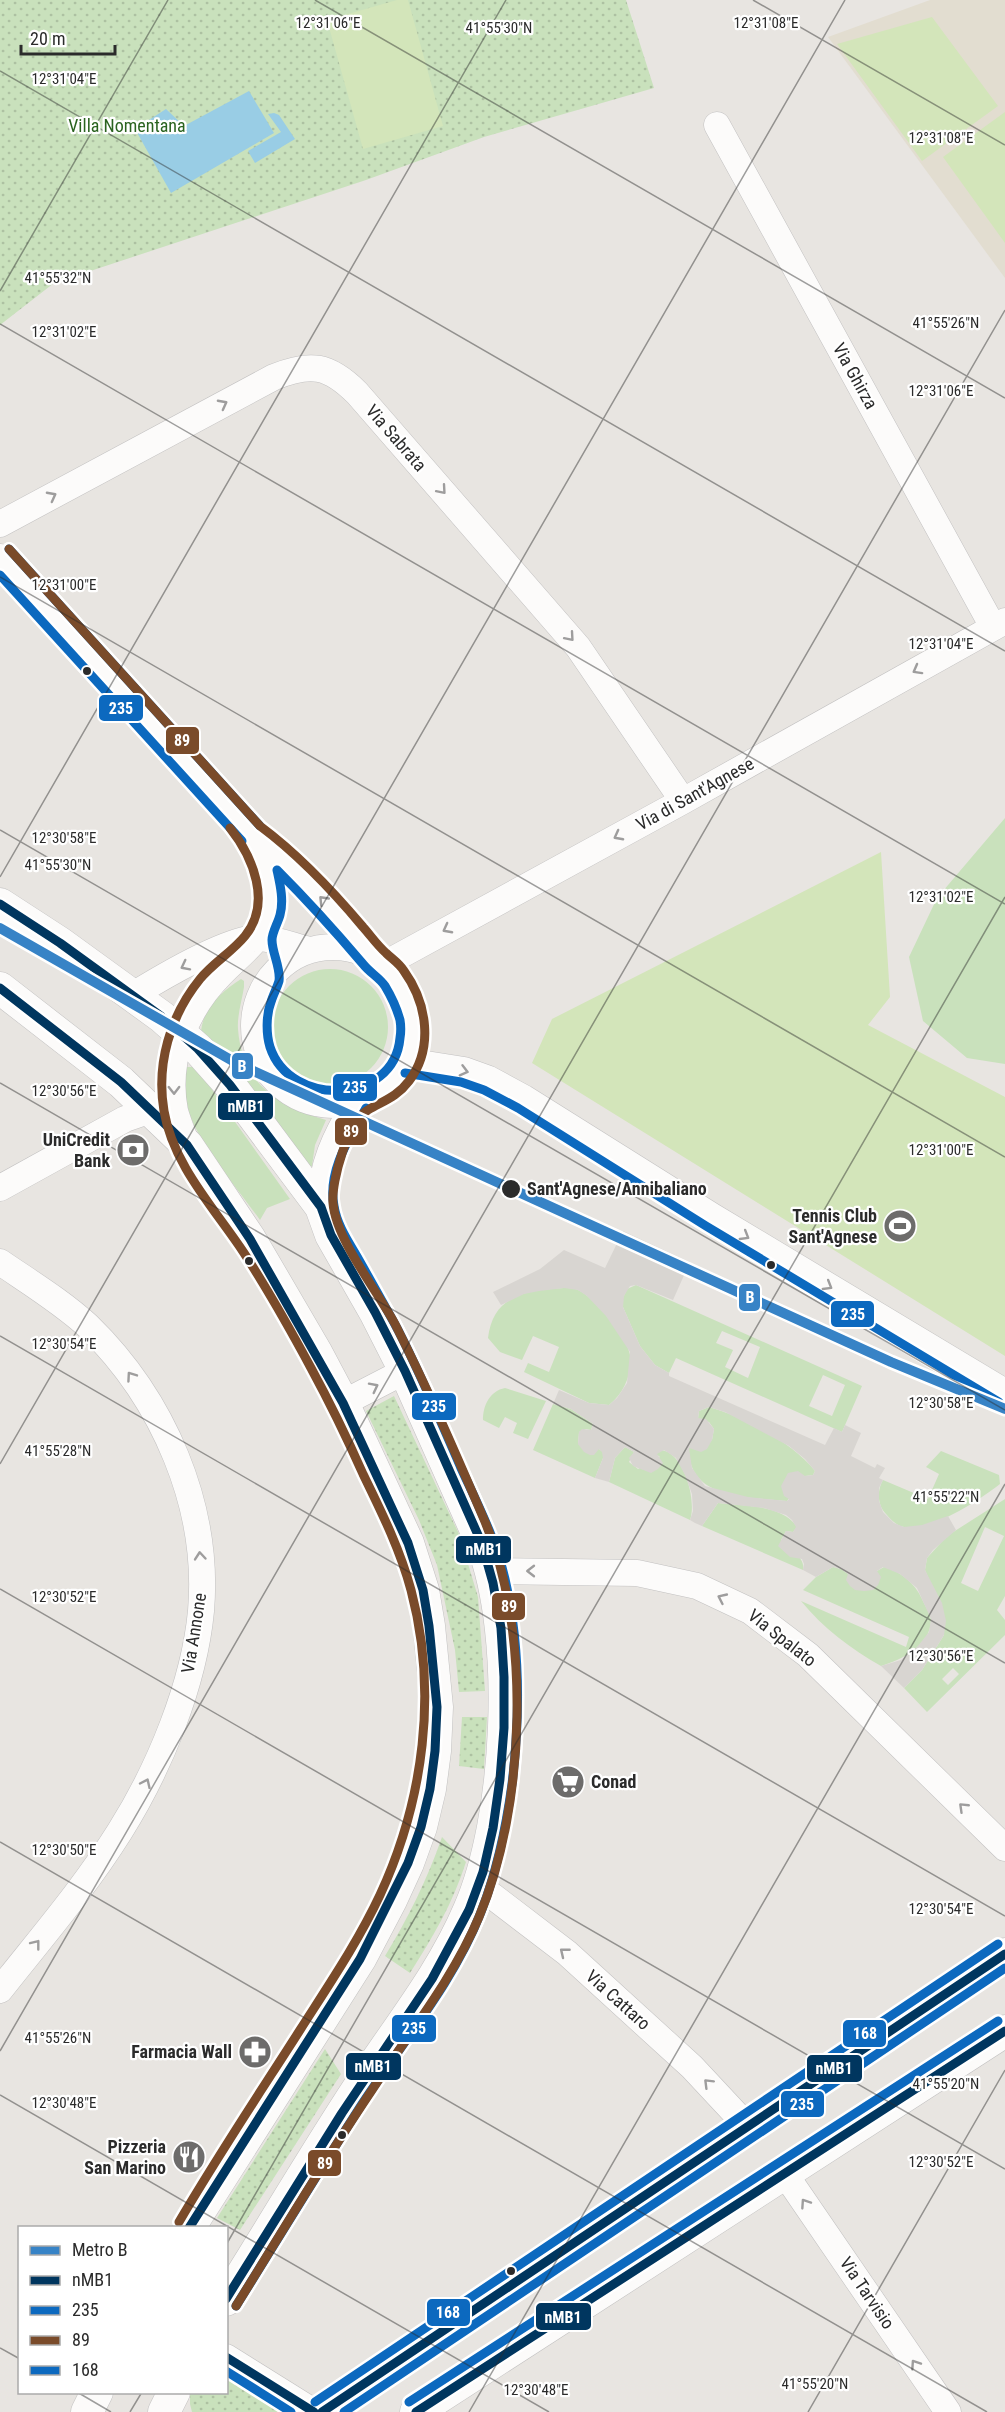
<svg xmlns="http://www.w3.org/2000/svg" width="1005" height="2412" font-family="'Roboto Condensed',sans-serif">
<style>
.education{fill:#e2ddd0}
.grass{fill:#c9e1bc;fill-rule:evenodd}
.park{fill:url(#park-dots)}
.pitch{fill:#d3e5ba}
.plaza{fill:#d8d5d1;fill-rule:evenodd}
.water{fill:#99cde5}
.lines{fill:none;stroke-linecap:round;stroke-linejoin:round}
.minor-casing{stroke:#c2c1c1;stroke-width:27}
.tertiary-casing{stroke:#c2c1c1;stroke-width:33}
.minor{stroke:#fcfbfa;stroke-width:26}
.tertiary{stroke:#fcfbfa;stroke-width:32}
.bus-1-casing{stroke:#fff;stroke-width:14}
.bus-2-casing{stroke:#fff;stroke-width:14}
.bus-3-casing{stroke:#fff;stroke-width:14}
.bus-4-casing{stroke:#fff;stroke-width:14}
.bus-1{stroke:#00365f;stroke-width:9}
.bus-2{stroke:#0c69bf;stroke-width:9}
.bus-3{stroke:#7a4b2a;stroke-width:9}
.bus-4{stroke:#0c69bf;stroke-width:9}
.metro-1-casing{stroke:#fff;stroke-width:15}
.metro-1{stroke:#3783c6;stroke-width:10}
.oneway{stroke:#9e9d9d}
.ticks{fill:none;stroke:#2b2b2b;stroke-width:1.5;stroke-opacity:0.45}
.bus-dot{fill:#2b2b2b;stroke:#fff;stroke-width:2}
.labels{text-anchor:middle;stroke-width:4.5;stroke-linejoin:round;paint-order:stroke}
.park-label{font-size:18px;fill:#2a631f;stroke:#fff}
.street-label{font-size:18px;fill:#2b2b2b;stroke:#fff}
.poi-label{font-size:18px;font-weight:bold;fill:#2b2b2b;stroke:#fff;text-anchor:end}
.stop-label{font-size:18px;font-weight:bold;fill:#2b2b2b;stroke:#fff;text-anchor:start}
.ticks-label{font-size:15px;text-anchor:middle;fill:#2b2b2b;stroke:#fff;stroke-width:4.5;stroke-linejoin:round;paint-order:stroke}
.line-badge{stroke:#fff;stroke-width:2}
.badge-label{font-size:16px;text-anchor:middle;font-weight:bold;fill:#fff}
</style>
<defs>
<pattern id="park-dots" width="8" height="8" patternUnits="userSpaceOnUse" patternTransform="scale(1.5)"><rect width="8" height="8" fill="#c9e1bc"/><path d="M2 2h.1M6 6h.1" fill="none" stroke="#adc1a2" stroke-width="1.8" stroke-linecap="round"/></pattern>
</defs>
<rect width="100%" height="100%" fill="#e8e5e1"/>
<path class="education" d="M930 0H1005V278L828 37Z"/>
<path class="grass" d="M1005 818V1064L967 1058 923 1021 909 957 937 898Z
M272 1027a58 58 0 1 1 116 0a58 58 0 1 1-116 0Z
M241 979 244 981V987C242 1000 237 1016 238 1029 242 1084 278 1106 326 1120L315 1145 312 1166 307 1169 223 1053 201 1033C202 1009 222 991 241 979Z
M186 1067H193L203 1077 290 1199 267 1208 260 1220C241 1193 195 1139 188 1109 184 1095 185 1081 186 1067Z
M636 1285 862 1386 842 1432 676 1358 669 1373 655 1365 640 1346 623 1307V1298L627 1289ZM722 1331 760 1347 748 1378 725 1367 733 1350 716 1343ZM823 1375 845 1385 832 1416 809 1406Z
M564 1288C568 1288 574 1288 578 1290 593 1296 628 1339 630 1355 632 1375 624 1393 609 1405L589 1403 524 1372 528 1363 549 1372 559 1347 533 1336 522 1360 500 1352 488 1338C493 1295 526 1290 564 1288Z
M505 1388 546 1401 528 1439 513 1433 517 1423 505 1417 499 1428 483 1420C483 1405 490 1391 505 1388Z
M553 1404 571 1409 593 1424 591 1430 586 1429 579 1432 578 1444 599 1449 603 1452V1458L595 1478 533 1450Z
M709 1407C744 1417 792 1442 815 1471L813 1475 805 1476 787 1501C749 1497 687 1500 689 1447L695 1449 712 1440 714 1429 709 1422 698 1419 699 1411Z
M625 1447 634 1452 629 1462 638 1469 660 1457 656 1454 661 1450C684 1452 697 1501 690 1520L609 1482 615 1458Z
M941 1451 999 1475 1000 1484C978 1501 933 1531 904 1527 897 1526 890 1519 886 1514 877 1505 877 1490 883 1480L928 1499 939 1474 926 1467Z
M1005 1499V1596L997 1610 1005 1620V1635L927 1712 904 1688 922 1670 944 1635 931 1584 925 1570 927 1558 947 1536ZM985 1527 1004 1536 978 1591 961 1583ZM953 1668 959 1674 948 1685 942 1679Z
M718 1503C742 1506 782 1504 797 1527L793 1532 786 1531 781 1540C789 1548 806 1558 803 1570L702 1526Z
M833 1567 841 1569 848 1574 877 1571 884 1567C901 1572 915 1583 922 1599 925 1606 931 1614 931 1621 930 1646 901 1660 881 1666 851 1649 823 1628 801 1601L906 1647 909 1637 803 1590 816 1577Z"/>
<path class="park" d="M0 0H626L654 88 484 137 366 180 54 283 0 325Z
M394 1396 459 1534 478 1597 485 1691 459 1692 455 1650 437 1565 419 1520 366 1411Z
M462 1717H487L484 1769 459 1766Z
M442 1837 466 1862C453 1903 433 1937 410 1973L385 1956C408 1918 427 1880 442 1837Z
M325 2049 341 2074 240 2230 217 2218Z
M227 2373 283 2410V2412H192L190 2404V2393L226 2392Z"/>
<path class="pitch" d="M397 0H408L443 126 363 149 327 20Z
M932 17 998 106 922 161 837 44Z
M1005 112V243L943 157Z
M881 852 890 997 868 1025 1005 1097V1356L532 1063 552 1019Z"/>
<path class="plaza" d="M623 1231 690 1262 673 1300 636 1285 630 1286 624 1296 623 1307 640 1346 655 1365 669 1373V1376L825 1445 834 1428 842 1432 845 1425 861 1433 851 1456 875 1468 877 1464 885 1468 879 1478 883 1480 879 1488V1501L883 1512 894 1523 904 1527 922 1525 948 1516 956 1530 933 1550 927 1558 925 1570 942 1603 946 1621 944 1635 922 1670 904 1688 881 1666 901 1660 918 1646 929 1632 931 1619 917 1588 900 1574 883 1567 877 1571 881 1577 878 1585 873 1590 864 1591 855 1590 850 1586 846 1580 848 1574 841 1569 833 1567 816 1577 803 1570 804 1564 802 1559 790 1557 778 1546 786 1531 793 1532 796 1527 792 1520 786 1515 764 1508 718 1503 702 1526 695 1523 690 1520 693 1511 692 1494 685 1475 676 1458 664 1450 657 1454 663 1463 658 1469 651 1473 633 1466 629 1458 634 1452 625 1447 615 1458 609 1482 595 1478 603 1458 602 1452 599 1449 594 1455H590L584 1452 578 1444 579 1432 582 1429 591 1430 593 1424 571 1409 553 1404 559 1390 589 1403 609 1405 617 1398 627 1383 630 1352 606 1316 587 1296 578 1290 564 1288 539 1291 524 1294 501 1305 493 1292 540 1269 564 1250 605 1268ZM709 1407 725 1412 789 1446 805 1459 815 1471 813 1475 805 1476 798 1471 788 1473 781 1486 784 1496 789 1499 787 1501 748 1497 705 1486 692 1468 689 1448 701 1452 707 1449 712 1440 714 1429 706 1419 698 1418 699 1411Z"/>
<path class="water" d="M249 91 274 133 171 193 135 129 166 109 184 126Z
M274 113 279 115 295 139 255 163 248 151 281 132 268 114Z"/>
<g class="lines">
<defs>
<path id="minor" d="M717 125 993 627
M0 524 274 377C311 362 329 365 357 393L578 647 683 801
M0 557 252 835C300 868 338 915 375 960
M254 1026a79 79 0 1 1 158 0a79 79 0 1 1-158 0Z
M383 965 683 801 1005 621
M133 995C159 979 231 936 260 938 276 939 293 946 309 950
M407 1061 464 1070 489 1079 524 1098 712 1216 1005 1392
M187 1145C183 1134 178 1122 175 1111 165 1060 186 1009 221 974 242 952 263 941 269 910 273 883 261 859 252 835
M0 1188 125 1119 151 1110
M321 1207C319 1168 336 1135 356 1102
M0 1262C29 1282 62 1302 88 1326 163 1399 210 1506 201 1611 194 1685 159 1769 120 1831 85 1887 41 1938 0 1990
M343 1403 405 1371
M492 1571 637 1573 697 1586 750 1611 808 1655 1005 1848
M478 1885 567 1953 692 2067 748 2127
M785 2174 948 2412
M226 2357 314 2412"/>
<path id="tertiary" d="M0 904 60 943 162 1017 198 1049 230 1085 321 1207 331 1235 375 1312 405 1371 482 1544C518 1637 509 1819 469 1910 442 1974 396 2030 359 2087 313 2157 271 2229 226 2300
M0 988 121 1082 187 1145 250 1239 316 1352 343 1403 408 1543 423 1590 429 1626 437 1707 435 1751 430 1789 421 1827 408 1863 391 1900 360 1959 189 2228
M87 2412 97 2392
M164 2412 174 2392
M322 2412 1005 1954
M416 2412 1005 2031"/>
</defs>
<use href="#minor" class="minor-casing"/>
<use href="#tertiary" class="tertiary-casing"/>
<use href="#minor" class="minor"/>
<use href="#tertiary" class="tertiary"/>
<defs>
<path id="bus-1" d="M0 904 60 943 162 1017 198 1049 230 1085 321 1207 331 1235 375 1312 405 1371 482 1544 493 1583 501 1628 504 1677V1728L500 1779 493 1828 483 1872 469 1910 432 1979 342 2113 226 2299
M0 988 121 1082 187 1145 250 1239 343 1403 408 1543 423 1590 429 1626 437 1707 435 1751 430 1789 421 1827 408 1863 360 1959 189 2228
M226 2357 314 2412
M322 2412 1005 1954
M416 2412 1005 2031"/>
<path id="bus-2" d="M9 549 260 826
M0 575 242 841
M277 870C307 900 335 931 363 964 369 972 380 978 385 986 391 996 397 1009 400 1020 401 1026 401 1032 400 1038 394 1105 290 1108 270 1047 266 1034 266 1015 271 1002 273 995 277 988 279 981 281 968 272 953 272 940 272 932 278 923 280 915 284 900 280 884 277 870Z
M405 1073 461 1082 484 1090 518 1108 706 1226 999 1402
M236 2306C278 2239 319 2171 362 2104 403 2041 454 1982 481 1912 497 1871 506 1828 512 1784 520 1718 520 1644 505 1579 496 1540 478 1505 461 1468 441 1422 421 1375 398 1330 385 1306 372 1283 359 1260 350 1244 337 1226 334 1206 327 1171 350 1137 366 1108
M226 2371 291 2412
M344 2412 1005 1968"/>
<path id="bus-3" d="M9 549 260 826C299 855 332 890 363 927 371 936 377 945 386 953 392 959 399 963 404 971 427 1003 434 1048 409 1081 397 1097 383 1101 368 1110 348 1121 331 1182 333 1203 336 1240 377 1290 395 1324 427 1387 455 1452 483 1517 532 1628 526 1805 479 1917 453 1979 409 2033 372 2090 324 2161 281 2234 236 2306
M179 2222C217 2157 259 2094 300 2030 328 1986 358 1942 380 1895 424 1800 438 1691 411 1590 400 1549 381 1511 363 1474 347 1438 330 1403 311 1368 290 1329 268 1290 244 1253 215 1209 173 1165 164 1111 156 1064 170 1016 200 979 213 963 232 952 245 936 272 903 253 857 230 828"/>
<path id="bus-4" d="M315 2402 998 1944
M409 2402 998 2021"/>
</defs>
<use href="#bus-1" class="bus-1-casing"/>
<use href="#bus-2" class="bus-2-casing"/>
<use href="#bus-3" class="bus-3-casing"/>
<use href="#bus-4" class="bus-4-casing"/>
<use href="#bus-1" class="bus-1"/>
<use href="#bus-2" class="bus-2"/>
<use href="#bus-3" class="bus-3"/>
<use href="#bus-4" class="bus-4"/>
<defs>
<path id="metro-1" d="M0 928 238 1064 891 1362 1005 1409"/>
</defs>
<use href="#metro-1" class="metro-1-casing"/>
<use href="#metro-1" class="metro-1"/>
</g>
<defs><path id="oneway-chevron" d="M-2-3.5L2.5 0L-2 3.5" fill="none" stroke-width="1.6" stroke-linecap="round" stroke-linejoin="round" transform="scale(1.5)"/></defs>
<g class="oneway">
<use href="#oneway-chevron" transform="translate(223 404) rotate(-28)"/>
<use href="#oneway-chevron" transform="translate(442 490) rotate(49)"/>
<use href="#oneway-chevron" transform="translate(52 496) rotate(-28)"/>
<use href="#oneway-chevron" transform="translate(570 637) rotate(49)"/>
<use href="#oneway-chevron" transform="translate(917 670) rotate(151)"/>
<use href="#oneway-chevron" transform="translate(618 836) rotate(152)"/>
<use href="#oneway-chevron" transform="translate(323 900) rotate(-134)"/>
<use href="#oneway-chevron" transform="translate(447 929) rotate(152)"/>
<use href="#oneway-chevron" transform="translate(185 966) rotate(153)"/>
<use href="#oneway-chevron" transform="translate(464 1071) rotate(15)"/>
<use href="#oneway-chevron" transform="translate(174 1090) rotate(89)"/>
<use href="#oneway-chevron" transform="translate(745 1236) rotate(31)"/>
<use href="#oneway-chevron" transform="translate(828 1286) rotate(31)"/>
<use href="#oneway-chevron" transform="translate(131 1376) rotate(-125)"/>
<use href="#oneway-chevron" transform="translate(374 1387) rotate(-27)"/>
<use href="#oneway-chevron" transform="translate(200 1556) rotate(-95)"/>
<use href="#oneway-chevron" transform="translate(531 1571) rotate(-180)"/>
<use href="#oneway-chevron" transform="translate(722 1598) rotate(-155)"/>
<use href="#oneway-chevron" transform="translate(146 1783) rotate(-65)"/>
<use href="#oneway-chevron" transform="translate(963 1807) rotate(-136)"/>
<use href="#oneway-chevron" transform="translate(36 1944) rotate(-52)"/>
<use href="#oneway-chevron" transform="translate(564 1952) rotate(-141)"/>
<use href="#oneway-chevron" transform="translate(708 2083) rotate(-135)"/>
<use href="#oneway-chevron" transform="translate(805 2203) rotate(-124)"/>
<use href="#oneway-chevron" transform="translate(915 2364) rotate(-124)"/>
</g>
<path class="ticks" d="M315 0 1005 398M753 0 1005 145M0 71 1005 651M0 291 168 0M0 324 1005 904M0 577 1005 1157M0 830 1005 1410M0 877 506 0M0 1083 1005 1663M0 1336 1005 1916M0 1464 845 0M0 1589 1005 2169M0 1842 987 2412M0 2051 1005 310M0 2095 549 2412M226 2245 1005 897M0 2348 20 2359M77 2392 111 2412M130 2412 142 2392M469 2412 1005 1484M808 2412 1005 2070"/>
<defs>
<symbol id="bank-disc" viewBox="-11 -11 22 22"><circle r="9.5" fill="#6d6c6b" stroke="#fff"/><path d="M-6-4H6V4H-6ZM0-2.3a2.3 2.3 0 1 0 0 4.6a2.3 2.3 0 1 0 0-4.6Z" fill="#fff"/></symbol>
<symbol id="stadium-disc" viewBox="-11 -11 22 22"><circle r="9.5" fill="#6d6c6b" stroke="#fff"/><path d="M0-5a6.5 5 0 1 0 0 10a6.5 5 0 1 0 0-10ZM-3.5-1.8h7v3.6h-7Z" fill="#fff"/></symbol>
<symbol id="supermarket-disc" viewBox="-11 -11 22 22"><circle r="9.5" fill="#6d6c6b" stroke="#fff"/><path d="M-6-5.5h2.5l.6 2H6L4.5 2H-2.5L-4.4-4H-6ZM-1.5 3.2a1.3 1.3 0 1 0 .1 0ZM3 3.2a1.3 1.3 0 1 0 .1 0Z" fill="#fff"/></symbol>
<symbol id="pharmacy-disc" viewBox="-11 -11 22 22"><circle r="9.5" fill="#6d6c6b" stroke="#fff"/><path d="M-2-6h4v4h4v4h-4v4h-4v-4h-4v-4h4Z" fill="#fff"/></symbol>
<symbol id="restaurant-disc" viewBox="-11 -11 22 22"><circle r="9.5" fill="#6d6c6b" stroke="#fff"/><path d="M-5-6h1v4h1v-4h1v4h1v-4h1v5L-1.5 .5V6h-2V.5L-5-1ZM5-6V6H3V1.5H1.5Q1.5-4 5-6Z" fill="#fff"/></symbol>
</defs>
<g fill-rule="evenodd">
<use href="#bank-disc" x="114" y="1131" width="38" height="38"/>
<use href="#stadium-disc" x="881" y="1207" width="38" height="38"/>
<use href="#supermarket-disc" x="549" y="1763" width="38" height="38"/>
<use href="#pharmacy-disc" x="236" y="2033" width="38" height="38"/>
<use href="#restaurant-disc" x="170" y="2138" width="38" height="38"/>
</g>
<g class="bus-dot">
<circle cx="87" cy="671" r="5"/>
<circle cx="511" cy="1189" r="10"/>
<circle cx="249" cy="1261" r="5"/>
<circle cx="771" cy="1265" r="5"/>
<circle cx="342" cy="2135" r="5"/>
<circle cx="511" cy="2271" r="5"/>
</g>
<g class="labels">
<g class="park-label">
<text x="127" y="132">Villa Nomentana</text>
</g>
<g class="street-label">
<text transform="translate(855 376) rotate(61)" y="6">Via Ghirza</text>
<text transform="translate(396 438) rotate(49)" y="6">Via Sabrata</text>
<text transform="translate(695 794) rotate(-29)" y="6">Via di Sant'Agnese</text>
<text transform="translate(194 1633) rotate(-81)" y="6">Via Annone</text>
<text transform="translate(782 1638) rotate(38)" y="6">Via Spalato</text>
<text transform="translate(618 2000) rotate(42)" y="6">Via Cattaro</text>
<text transform="translate(867 2293) rotate(56)" y="6">Via Tarvisio</text>
</g>
<g class="poi-label">
<text x="110" y="1146">UniCredit<tspan x="110" dy="21">Bank</tspan></text>
<text x="877" y="1222">Tennis Club<tspan x="877" dy="21">Sant'Agnese</tspan></text>
<text x="591" y="1788" text-anchor="start">Conad</text>
<text x="232" y="2058">Farmacia Wall</text>
<text x="166" y="2153">Pizzeria<tspan x="166" dy="21">San Marino</tspan></text>
</g>
<g class="stop-label">
<text x="527" y="1195">Sant'Agnese/Annibaliano</text>
</g>
</g>
<g class="ticks-label">
<text x="328" y="28">12°31'06"E</text>
<text x="766" y="28">12°31'08"E</text>
<text x="499" y="33">41°55'30"N</text>
<text x="64" y="84">12°31'04"E</text>
<text x="941" y="143">12°31'08"E</text>
<text x="58" y="283">41°55'32"N</text>
<text x="946" y="328">41°55'26"N</text>
<text x="64" y="337">12°31'02"E</text>
<text x="941" y="396">12°31'06"E</text>
<text x="64" y="590">12°31'00"E</text>
<text x="941" y="649">12°31'04"E</text>
<text x="64" y="843">12°30'58"E</text>
<text x="58" y="870">41°55'30"N</text>
<text x="941" y="902">12°31'02"E</text>
<text x="64" y="1096">12°30'56"E</text>
<text x="941" y="1155">12°31'00"E</text>
<text x="64" y="1349">12°30'54"E</text>
<text x="941" y="1408">12°30'58"E</text>
<text x="58" y="1456">41°55'28"N</text>
<text x="946" y="1502">41°55'22"N</text>
<text x="64" y="1602">12°30'52"E</text>
<text x="941" y="1661">12°30'56"E</text>
<text x="64" y="1855">12°30'50"E</text>
<text x="941" y="1914">12°30'54"E</text>
<text x="58" y="2043">41°55'26"N</text>
<text x="946" y="2089">41°55'20"N</text>
<text x="64" y="2108">12°30'48"E</text>
<text x="941" y="2167">12°30'52"E</text>
<text x="815" y="2389">41°55'20"N</text>
<text x="536" y="2395">12°30'48"E</text>
</g>
<g class="line-badge">
<rect x="98" y="694" width="46" height="28" rx="6" fill="#0c69bf"/>
<rect x="165" y="726" width="35" height="29" rx="6" fill="#7a4b2a"/>
<rect x="231" y="1052" width="23" height="28" rx="6" fill="#3783c6"/>
<rect x="332" y="1073" width="46" height="29" rx="6" fill="#0c69bf"/>
<rect x="217" y="1092" width="57" height="29" rx="6" fill="#00365f"/>
<rect x="334" y="1117" width="34" height="29" rx="6" fill="#7a4b2a"/>
<rect x="738" y="1283" width="23" height="29" rx="6" fill="#3783c6"/>
<rect x="830" y="1300" width="45" height="28" rx="6" fill="#0c69bf"/>
<rect x="411" y="1392" width="46" height="29" rx="6" fill="#0c69bf"/>
<rect x="455" y="1535" width="57" height="29" rx="6" fill="#00365f"/>
<rect x="491" y="1592" width="35" height="29" rx="6" fill="#7a4b2a"/>
<rect x="391" y="2014" width="46" height="29" rx="6" fill="#0c69bf"/>
<rect x="842" y="2019" width="45" height="29" rx="6" fill="#0c69bf"/>
<rect x="345" y="2052" width="57" height="29" rx="6" fill="#00365f"/>
<rect x="806" y="2054" width="57" height="29" rx="6" fill="#00365f"/>
<rect x="780" y="2090" width="45" height="28" rx="6" fill="#0c69bf"/>
<rect x="307" y="2149" width="35" height="28" rx="6" fill="#7a4b2a"/>
<rect x="426" y="2298" width="45" height="29" rx="6" fill="#0c69bf"/>
<rect x="535" y="2302" width="57" height="29" rx="6" fill="#00365f"/>
</g>
<g class="badge-label">
<text x="121" y="714">235</text>
<text x="182" y="746">89</text>
<text x="242" y="1072">B</text>
<text x="355" y="1093">235</text>
<text x="246" y="1112">nMB1</text>
<text x="351" y="1137">89</text>
<text x="750" y="1303">B</text>
<text x="853" y="1320">235</text>
<text x="434" y="1412">235</text>
<text x="484" y="1555">nMB1</text>
<text x="509" y="1612">89</text>
<text x="414" y="2034">235</text>
<text x="865" y="2039">168</text>
<text x="373" y="2072">nMB1</text>
<text x="834" y="2074">nMB1</text>
<text x="802" y="2110">235</text>
<text x="325" y="2169">89</text>
<text x="448" y="2318">168</text>
<text x="563" y="2323">nMB1</text>
</g>
<rect x="18" y="2226" width="210" height="168" fill="#ffffff" stroke="#aaaaaa" stroke-width="1.5"/>
<rect x="30" y="2246" width="30" height="9" fill="#3783c6" stroke="#aaaaaa" stroke-width="1.5"/>
<text x="72" y="2256" font-size="18" fill="#2b2b2b">Metro B</text>
<rect x="30" y="2276" width="30" height="9" fill="#00365f" stroke="#aaaaaa" stroke-width="1.5"/>
<text x="72" y="2286" font-size="18" fill="#2b2b2b">nMB1</text>
<rect x="30" y="2306" width="30" height="9" fill="#0c69bf" stroke="#aaaaaa" stroke-width="1.5"/>
<text x="72" y="2316" font-size="18" fill="#2b2b2b">235</text>
<rect x="30" y="2336" width="30" height="9" fill="#7a4b2a" stroke="#aaaaaa" stroke-width="1.5"/>
<text x="72" y="2346" font-size="18" fill="#2b2b2b">89</text>
<rect x="30" y="2366" width="30" height="9" fill="#0c69bf" stroke="#aaaaaa" stroke-width="1.5"/>
<text x="72" y="2376" font-size="18" fill="#2b2b2b">168</text>
<path d="M21 45v9h94v-9" fill="none" stroke="#2b2b2b" stroke-width="3"/>
<text x="30" y="45" font-size="18" fill="#2b2b2b" stroke="#ffffff" stroke-width="4.5" paint-order="stroke">20 m</text>
</svg>
